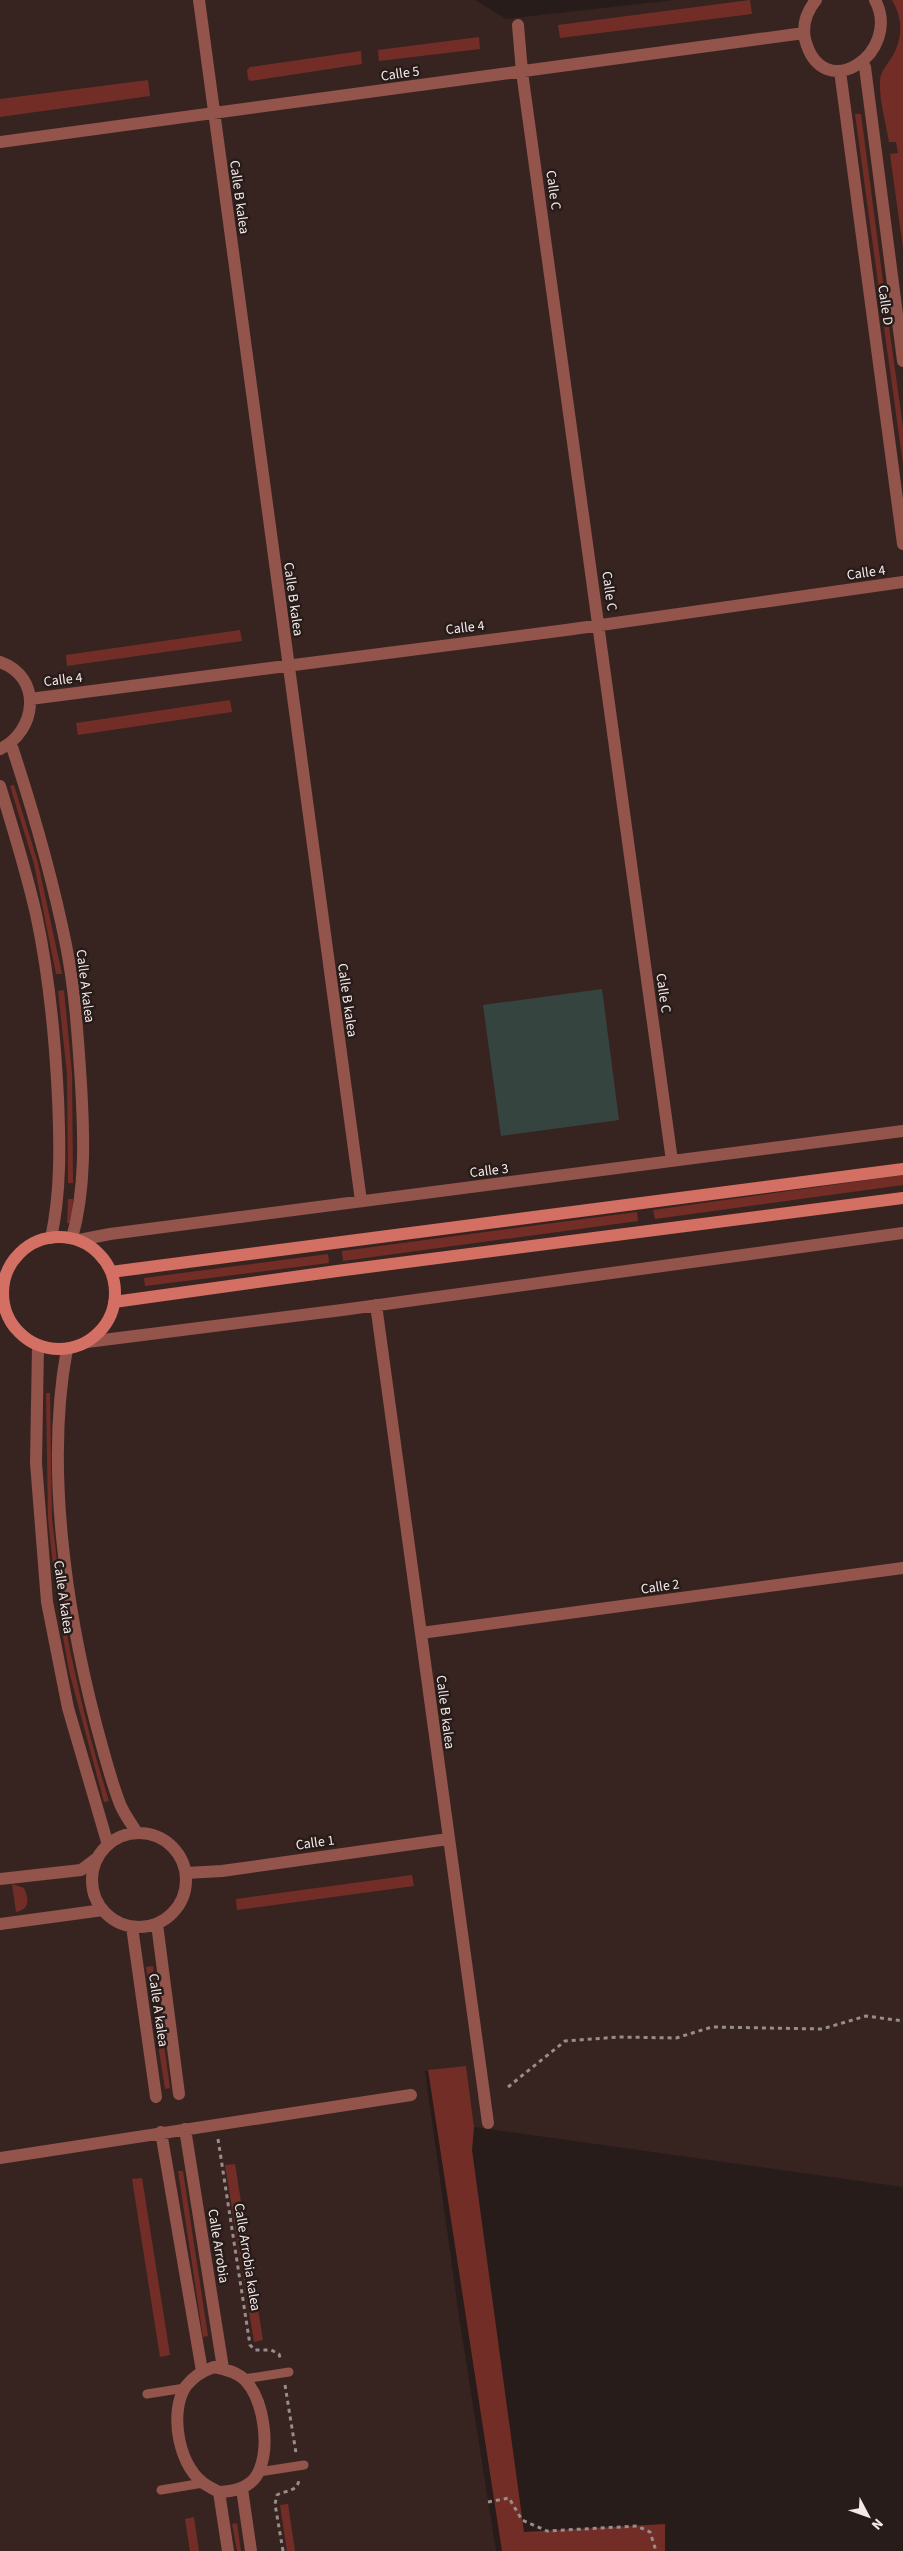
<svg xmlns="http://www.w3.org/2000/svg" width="903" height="2551" font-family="'Source Sans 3',sans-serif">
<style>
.built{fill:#372421}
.green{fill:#722e26}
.building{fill:#364440}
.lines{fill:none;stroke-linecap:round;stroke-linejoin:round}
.path{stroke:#978d8b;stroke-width:3;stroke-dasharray:4 4;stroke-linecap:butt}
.lane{stroke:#92544b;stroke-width:9}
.street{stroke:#92544b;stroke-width:12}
.secondary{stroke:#d47063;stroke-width:12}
.labels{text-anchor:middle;stroke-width:5;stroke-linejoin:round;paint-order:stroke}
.street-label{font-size:14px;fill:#f3eae8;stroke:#281c1a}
</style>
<rect width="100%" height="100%" fill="#281c1a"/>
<path class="built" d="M0 0H475L506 19 674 0H900L903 25V2187L474 2127 466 2066 425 2071 459 2317 496 2551H0Z"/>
<path class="green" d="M750 0 752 14 560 38 558 25Z
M892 0H903V248L890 154 898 153 896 142H889C886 123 879 100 880 81 880 72 887 65 892 57 903 39 903 18 892 0Z
M479 37 480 49 379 61 378 50Z
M361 51 362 64 251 81 248 79 247 70 250 67Z
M148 80 150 96 0 117V99Z
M855 114H861L885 297H880Z
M887 312 903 427V464L882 313Z
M240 630 242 641 67 666 66 655Z
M230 700 232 712 78 735 76 723Z
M14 785 38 863 62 974H56L34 864 10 786Z
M64 990 72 1073 73 1183H68L67 1074 58 991Z
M903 1175V1185L655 1219 653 1210Z
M68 1199H73L72 1224 67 1223Z
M637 1212 638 1221 343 1261 342 1251Z
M328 1254 329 1263 145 1286 144 1278Z
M46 1393H50L52 1519 61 1593H56L48 1519Z
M58 1608H62C74 1674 89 1737 109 1801L104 1802 69 1671Z
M412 1875 414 1886 237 1910 236 1899Z
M12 1884 24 1888C29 1900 30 1909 16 1912Z
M153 1966 170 2088 165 2089 146 1967Z
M466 2066 474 2127 472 2150 524 2532 665 2524V2551H502L428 2070Z
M235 2164 263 2340 254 2342 225 2165Z
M178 2171H183L208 2336 203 2337Z
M142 2178 170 2355 160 2357 132 2179Z
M288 2504 295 2551H287L280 2505Z
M194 2517 199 2551H190L185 2519Z
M237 2523 241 2551H237L232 2524Z"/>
<path class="building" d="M602 989 619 1120 501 1136 483 1005Z"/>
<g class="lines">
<path class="path" d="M508 2087 565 2041 619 2037 676 2038 712 2027 822 2029 866 2016 903 2021
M218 2139 250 2345 255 2350H271L279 2354 281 2361
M285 2385 296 2453
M488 2502 509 2498 522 2520 547 2531 637 2526 650 2532 656 2551
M283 2551 275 2504 277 2495C286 2490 298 2492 299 2479"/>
<path class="lane" d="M244 2379 289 2372
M147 2394 185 2388
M259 2472 304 2465
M161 2490 203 2483"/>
<path class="street" d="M199 0 361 1201
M816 0C807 11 802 24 805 39 822 107 903 53 875 0
M518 25 522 72 672 1161
M865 67 903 361
M840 71 903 544
M0 142 804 33
M0 662C43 677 37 731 0 749
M30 699 566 630 903 582
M11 744C33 810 52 876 66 945 75 990 78 1038 81 1084 84 1135 86 1189 72 1238
M0 786C13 828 26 870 36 914 49 974 55 1037 58 1098 60 1145 61 1192 51 1238
M79 1240 110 1234 903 1131
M376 1305 488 2123
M87 1342 342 1310 903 1233
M38 1346 36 1463 47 1602 68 1708 108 1845
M67 1349C45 1466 66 1609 96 1724 103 1750 110 1778 120 1804 124 1814 131 1823 137 1833
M421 1633 903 1568
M92 1880a47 47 0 1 1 94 0a47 47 0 1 1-94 0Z
M186 1873 222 1871 448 1839
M0 1879 81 1870 97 1858
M0 1924 103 1910
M157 1924 179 2094
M132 1927 156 2097
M185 2129 223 2368
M161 2132 202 2371
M0 2158 411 2095
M214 2367C225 2369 237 2372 245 2380 264 2400 270 2446 259 2471 253 2486 236 2491 221 2492 217 2492 212 2488 208 2486 179 2471 168 2412 186 2386 194 2376 202 2371 214 2367Z
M242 2489 251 2551
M219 2492 228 2551"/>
<path class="secondary" d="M3 1293a56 56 0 1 1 112 0a56 56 0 1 1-112 0Z
M111 1272 903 1169
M114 1302 337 1271 903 1198"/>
</g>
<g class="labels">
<g class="street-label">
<text transform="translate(400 73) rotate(-8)" y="5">Calle 5</text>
<text transform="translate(554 190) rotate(82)" y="5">Calle C</text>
<text transform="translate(240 197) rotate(82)" y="5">Calle B kalea</text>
<text transform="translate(886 305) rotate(82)" y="5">Calle D</text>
<text transform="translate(866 572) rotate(-8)" y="5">Calle 4</text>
<text transform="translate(610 591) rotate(82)" y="5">Calle C</text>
<text transform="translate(294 599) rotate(82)" y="5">Calle B kalea</text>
<text transform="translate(465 627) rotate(-7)" y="5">Calle 4</text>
<text transform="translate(63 679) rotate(-7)" y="5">Calle 4</text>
<text transform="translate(86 986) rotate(83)" y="5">Calle A kalea</text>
<text transform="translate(664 993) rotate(82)" y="5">Calle C</text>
<text transform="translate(348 1000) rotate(82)" y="5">Calle B kalea</text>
<text transform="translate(489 1170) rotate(-7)" y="5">Calle 3</text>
<text transform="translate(660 1586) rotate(-8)" y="5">Calle 2</text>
<text transform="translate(64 1597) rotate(82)" y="5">Calle A kalea</text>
<text transform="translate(446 1712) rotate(83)" y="5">Calle B kalea</text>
<text transform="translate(315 1842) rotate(-8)" y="5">Calle 1</text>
<text transform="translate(159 2010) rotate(82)" y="5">Calle A kalea</text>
<text transform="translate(219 2246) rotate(81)" y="5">Calle Arrobia</text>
<text transform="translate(248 2257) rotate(81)" y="5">Calle Arrobia kalea</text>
</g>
</g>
<g transform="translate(868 2516) rotate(131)" stroke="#281c1a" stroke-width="4" paint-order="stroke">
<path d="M0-4L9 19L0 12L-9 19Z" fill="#f3eae8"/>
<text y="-8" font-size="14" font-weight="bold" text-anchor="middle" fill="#f3eae8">N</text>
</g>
</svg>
